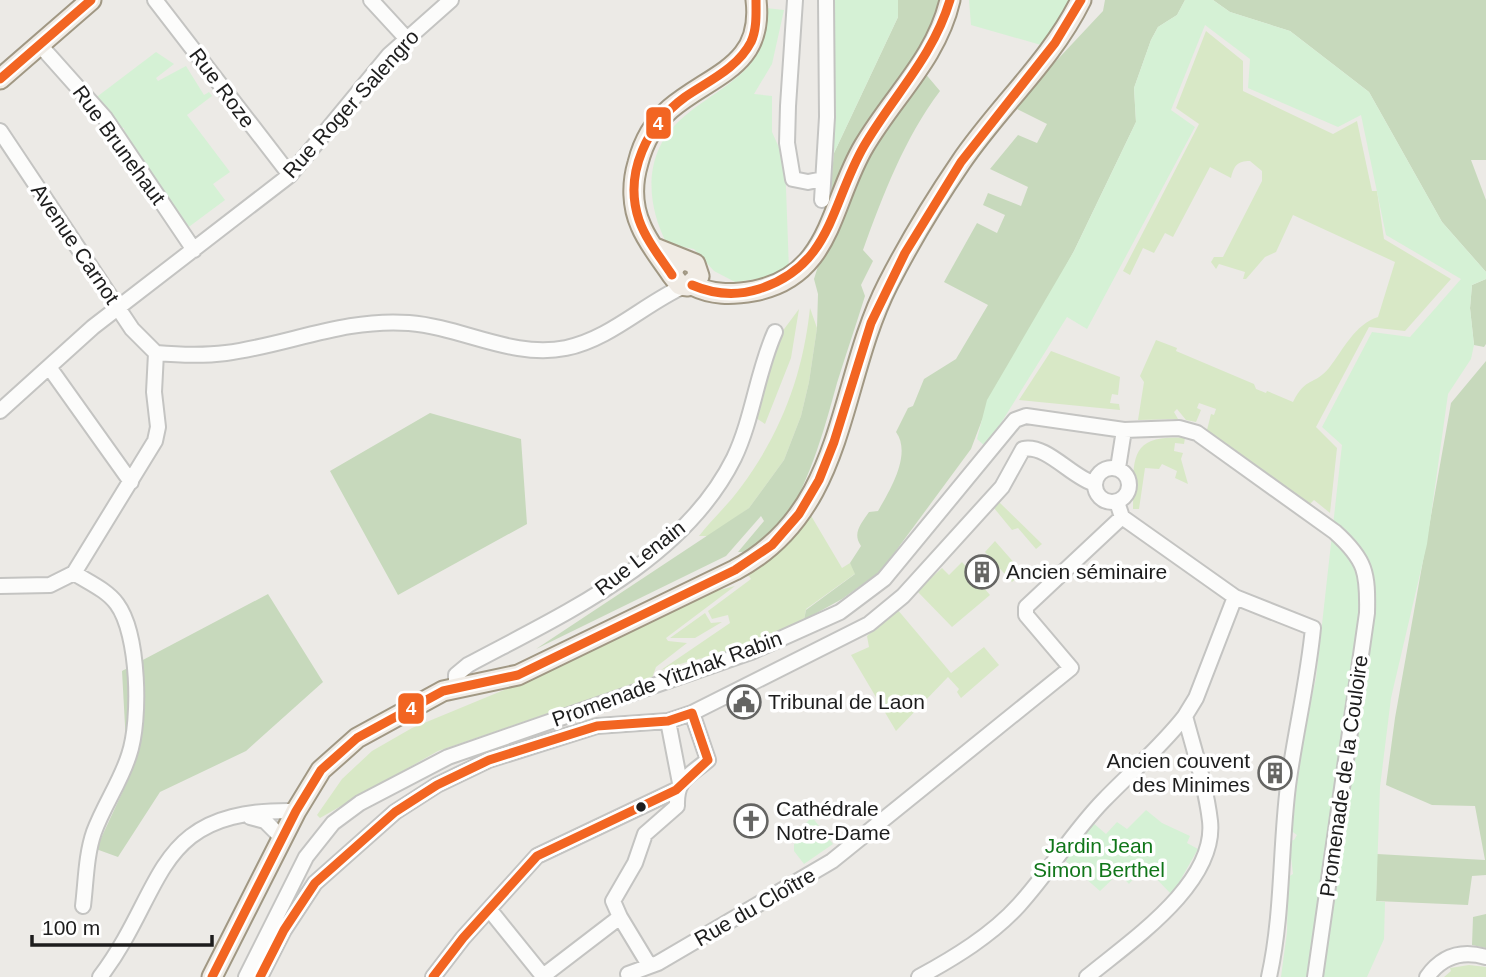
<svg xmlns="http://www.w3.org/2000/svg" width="1486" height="977" font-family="Helvetica,sans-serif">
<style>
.grass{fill:#d8e8c6}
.forest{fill:#c7d9bc}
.park{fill:#d5f1d5}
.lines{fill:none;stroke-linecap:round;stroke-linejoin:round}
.minor-casing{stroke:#c4c4c2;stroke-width:18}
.major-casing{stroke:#a19884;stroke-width:23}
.minor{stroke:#fcfcfb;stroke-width:14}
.major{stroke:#f0ebe4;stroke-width:19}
.bus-1-casing{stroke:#fff;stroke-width:14}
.bus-1{stroke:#f26522;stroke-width:9}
.bus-dot{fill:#1d1d1d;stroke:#fff;stroke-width:2.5}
.labels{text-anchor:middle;stroke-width:7;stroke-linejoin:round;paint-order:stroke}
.street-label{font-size:21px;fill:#1d1d1d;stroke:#fff}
.poi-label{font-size:21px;fill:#1d1d1d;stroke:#fff;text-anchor:start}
.park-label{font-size:21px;fill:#11761a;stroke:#fff}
.line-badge{stroke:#fff;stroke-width:2.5}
.badge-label{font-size:19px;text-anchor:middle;font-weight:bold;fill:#fff}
</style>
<rect width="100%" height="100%" fill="#eceae6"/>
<path class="grass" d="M1206 31 1243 61V91L1333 134 1357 121 1372 191H1377L1384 239 1451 279 1405 331 1369 327 1316 427 1337 448 1330 513 1314 500 1310 504 1207 430 1211 414 1214 415 1216 409 1199 403 1197 408 1201 410 1196 422 1186 420 1177 409 1174 412 1178 419 1138 420 1144 382 1140 376 1156 340 1177 348 1176 351 1254 384 1256 389 1266 393 1267 391 1293 402C1306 376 1314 386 1329 368 1343 350 1355 324 1378 317L1395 262 1293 215 1276 252 1265 257 1246 279H1243L1245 272 1219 264 1216 269 1211 262 1214 257H1223L1262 181V171L1250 161C1237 161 1234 166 1231 178L1210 167 1173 237 1165 233 1154 253 1143 248 1130 275 1123 271 1199 124 1176 108Z
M810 308 817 328 809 382 801 416 784 460 749 508 710 536H699C712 519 728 505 741 487 781 433 803 375 810 308Z
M799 309 791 358 765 424 753 416 773 344Z
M1051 351 1120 377 1118 395 1112 394 1110 403 1119 404 1120 410 1019 400Z
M1185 438 1184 444 1175 443 1174 451 1183 453 1181 459 1188 484 1175 478 1177 471 1162 464 1159 469 1145 468 1139 509H1133C1134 462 1126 434 1185 438Z
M999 502 1042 544 1036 549 1018 528 1012 530 994 508Z
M810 514 842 568 850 563 856 573 806 609 804 620C763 648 708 654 661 670L730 623 728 615 712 619 708 611 751 579 749 576 730 580C767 561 788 550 810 514Z
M995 541 1023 573 1012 582 985 552Z
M962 562 990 595 952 627 917 591 942 568 949 575Z
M735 586 666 638 668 641 687 643 656 667 652 678 438 751 320 818 317 815 342 779 372 751 412 728 521 683 708 593Z
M897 609 951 673 984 647 999 665 961 698 957 692 959 689 948 677 896 731 851 655 869 647 867 636Z
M705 613 711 623 722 622 695 638H670Z
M1469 965 1486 967V977H1444L1451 971 1450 968Z"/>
<path class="forest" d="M898 0H939L918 65 940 91C904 139 883 195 863 250L873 261 861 285 865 296C856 325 846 354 837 383 825 426 794 552 738 552L764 521 761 516 726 556 536 649 749 508 784 460 801 416 809 382 817 328 818 294 814 279 825 244 834 153 898 17Z
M1105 0H1185L1177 15 1158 27 1151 40 1134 88 1136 122 1074 251 982 420 971 449 881 571 842 599 804 620 806 610 855 574 850 563 861 546C852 533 861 524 869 512L878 511C890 490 912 454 896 432L908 408 913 406 924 379 956 359 988 305 944 282 977 223 997 233 1005 215 983 205 988 193 1021 206 1028 187 990 169 1018 135 1037 143 1047 124 1013 107 1103 11Z
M1213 0H1486V160H1471L1486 200V272L1442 222 1369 92 1290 31 1230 12Z
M1486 279V344L1484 347 1474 345 1470 308 1472 285Z
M1486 361V875L1472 876 1468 905 1376 901 1377 854 1485 860 1475 806 1432 805 1386 785 1395 718 1451 403Z
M430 413 521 439 527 524 398 595 330 471Z
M268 594 323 682 246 751 160 792 118 857 96 849 128 780 122 671Z
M1486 914V948L1472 945 1473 917Z"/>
<path class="park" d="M830 0H898V17L834 153Z
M969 0H1070L1062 16 1041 45 971 25Z
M1185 0H1213L1230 12 1290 31 1369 92 1442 222 1486 272V279L1472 285 1470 308 1474 345 1471 359 1448 394 1427 544 1391 698 1380 787 1376 901 1385 902 1384 939 1367 977H1281L1287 932 1288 877 1293 874 1289 841 1294 840 1297 835 1290 830V817L1294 816 1295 784 1298 781 1295 780 1300 770 1296 768 1297 761 1316 678 1342 445 1322 427 1372 332 1410 337 1461 279 1386 235 1361 115 1338 127 1248 88 1250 59 1205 25 1171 110 1195 127 1087 329 1067 317 986 447 977 439 987 400 1074 251 1136 122 1134 88 1151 40 1158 27 1177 15Z
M766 8 784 10 772 64 754 94 772 96V132L785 161 789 270 771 277 735 282 714 271 694 249 667 244C646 204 643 154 679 121 717 86 773 72 766 8Z
M156 52 174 64 156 78 158 81 186 66 204 95 209 92 212 96 187 115 230 172 213 184 225 200 186 229 125 137 124 128 117 127 94 99Z
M1146 810 1162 823 1190 836 1187 843 1198 849 1172 895 1144 866 1129 884 1119 873 1100 891 1062 858 1092 822 1106 834 1117 822 1127 829Z
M812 817 833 844 804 864 794 851V844L800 840 805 842 803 838 809 827 805 824Z"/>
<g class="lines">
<defs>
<path id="minor" d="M155 0 290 175
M371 0 406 38
M795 0 788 106 787 143 793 179 808 182 823 179
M39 44 105 118 194 250
M0 131 132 329 156 353
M822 200 827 117 826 0
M156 353C179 355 202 356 226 353 288 345 344 318 409 323 462 327 513 359 566 348 610 339 644 304 684 286
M49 367 131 482
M0 411 93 327 290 175 389 55 451 0
M1095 485a17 17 0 1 1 34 0a17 17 0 1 1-34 0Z
M1118 468 1124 430
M1117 502 1122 517 1235 597 1313 628C1308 681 1295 733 1288 786 1280 850 1283 914 1269 977
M74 573C88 582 107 590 117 604 139 634 141 720 129 755 121 781 104 805 94 832 86 855 86 881 83 906
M0 586 50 585 74 573 155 441 158 427 154 392 156 353
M456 687V675L468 665C563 614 683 561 734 458 753 418 757 372 775 332
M692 713 869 624 903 596 1002 487 1023 449C1047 444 1071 477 1095 484
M668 721 680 783
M250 817 265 821 282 838
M620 917 649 965
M100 977C168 887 151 808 296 811
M246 977 306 857 333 823 360 803 448 757 751 652 840 612 884 579 1015 420 1026 416 1124 430 1179 428 1197 433 1335 532C1366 560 1368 573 1367 613L1315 977
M260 977 284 930 315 883 395 812 437 785 489 760 597 726 668 721 692 713 708 760C689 776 676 779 677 806L645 834 635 863 613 901 620 917 543 976 489 909
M433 977 463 938 537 856 676 790
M630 977 628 974 658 963 832 861 1071 668 1026 615V607L1122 517
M919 977C954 958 992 935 1019 905 1049 872 1072 833 1103 801 1131 772 1161 747 1185 716
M1087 977C1129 942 1217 884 1210 821 1206 786 1194 750 1185 716L1196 698 1235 597
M1427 977C1442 956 1462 950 1486 957"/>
<path id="major" d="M0 79 91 0
M655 248 695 264 699 276 688 286 680 285 672 275 675 265 683 260
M672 275C662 260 648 243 641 226 632 206 632 183 638 163 643 143 654 123 670 109 711 74 764 67 756 0
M692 285C712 295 731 295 754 291 832 276 830 203 864 146 894 95 936 59 950 0
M212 977 296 811 321 770 357 738 443 691 518 675 735 570C847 511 837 384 888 284 909 243 935 200 961 162 999 106 1051 61 1081 0"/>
</defs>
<use href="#minor" class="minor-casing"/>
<use href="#major" class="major-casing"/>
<use href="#minor" class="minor"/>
<use href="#major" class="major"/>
<defs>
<path id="bus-1" d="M0 79 91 0
M672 275C660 257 646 240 639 220 623 173 648 124 685 97 708 81 737 69 751 42 757 29 756 14 756 0
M692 285C713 294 737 296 759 289 832 266 831 203 864 146 893 96 933 57 950 0
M212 977 296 811 321 770 357 738 443 691 518 675 735 570 772 545 799 514 819 480 834 442 871 323 905 253 961 162 1055 43 1081 0
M260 977 284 930 315 883 395 812 437 785 489 760 597 726 668 721 692 713 708 760 676 790 537 856 463 938 433 977"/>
</defs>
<use href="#bus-1" class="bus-1-casing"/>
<use href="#bus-1" class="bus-1"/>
</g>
<defs>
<symbol id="building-ring" viewBox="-11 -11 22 22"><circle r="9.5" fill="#fff" stroke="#656563" stroke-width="1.5"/><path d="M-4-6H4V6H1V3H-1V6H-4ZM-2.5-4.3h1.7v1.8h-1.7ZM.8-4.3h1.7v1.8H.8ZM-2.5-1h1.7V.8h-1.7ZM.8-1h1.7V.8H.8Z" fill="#656563"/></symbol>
<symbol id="civic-ring" viewBox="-11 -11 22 22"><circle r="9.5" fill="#fff" stroke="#656563" stroke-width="1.5"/><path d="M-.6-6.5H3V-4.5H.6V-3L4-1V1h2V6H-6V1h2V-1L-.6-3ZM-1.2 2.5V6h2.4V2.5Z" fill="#656563"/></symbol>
<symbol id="church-ring" viewBox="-11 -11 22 22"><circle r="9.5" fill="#fff" stroke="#656563" stroke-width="1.5"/><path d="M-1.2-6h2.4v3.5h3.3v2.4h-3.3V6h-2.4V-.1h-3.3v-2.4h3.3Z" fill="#656563"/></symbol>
</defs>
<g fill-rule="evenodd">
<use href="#building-ring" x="963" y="553" width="38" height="38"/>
<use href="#civic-ring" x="725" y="683" width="38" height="38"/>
<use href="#building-ring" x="1256" y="754" width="38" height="38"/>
<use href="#church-ring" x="732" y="802" width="38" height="38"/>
</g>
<circle class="bus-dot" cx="641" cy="807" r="6"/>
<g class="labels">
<g class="street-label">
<text transform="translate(222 88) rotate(53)" y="7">Rue Roze</text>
<text transform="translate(351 104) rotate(-48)" y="7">Rue Roger Salengro</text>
<text transform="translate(119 145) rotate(54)" y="7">Rue Brunehaut</text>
<text transform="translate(75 244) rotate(56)" y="7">Avenue Carnot</text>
<text transform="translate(640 558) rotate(-38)" y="7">Rue Lenain</text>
<text transform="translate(667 679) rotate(-20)" y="7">Promenade Yitzhak Rabin</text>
<text transform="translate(1344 776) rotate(-82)" y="7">Promenade de la Couloire</text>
<text transform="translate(755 907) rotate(-30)" y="7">Rue du Cloître</text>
</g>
<g class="poi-label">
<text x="1006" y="579">Ancien séminaire</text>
<text x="768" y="709">Tribunal de Laon</text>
<text x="1250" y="768" text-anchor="end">Ancien couvent<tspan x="1250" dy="24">des Minimes</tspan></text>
<text x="776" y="816">Cathédrale<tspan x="776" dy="24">Notre-Dame</tspan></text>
</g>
<g class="park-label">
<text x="1099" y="853">Jardin Jean<tspan x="1099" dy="24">Simon Berthel</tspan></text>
</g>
</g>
<g class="line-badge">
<rect x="645" y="106" width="27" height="34" rx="7" fill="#f26522"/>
<rect x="397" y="692" width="28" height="33" rx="7" fill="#f26522"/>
</g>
<g class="badge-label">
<text x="658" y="130">4</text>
<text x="411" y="715">4</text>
</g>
<path d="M32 935v10h180v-10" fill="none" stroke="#1d1d1d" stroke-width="3.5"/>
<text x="42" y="935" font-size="21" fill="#1d1d1d" stroke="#ffffff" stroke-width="5" paint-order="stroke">100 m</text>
</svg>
